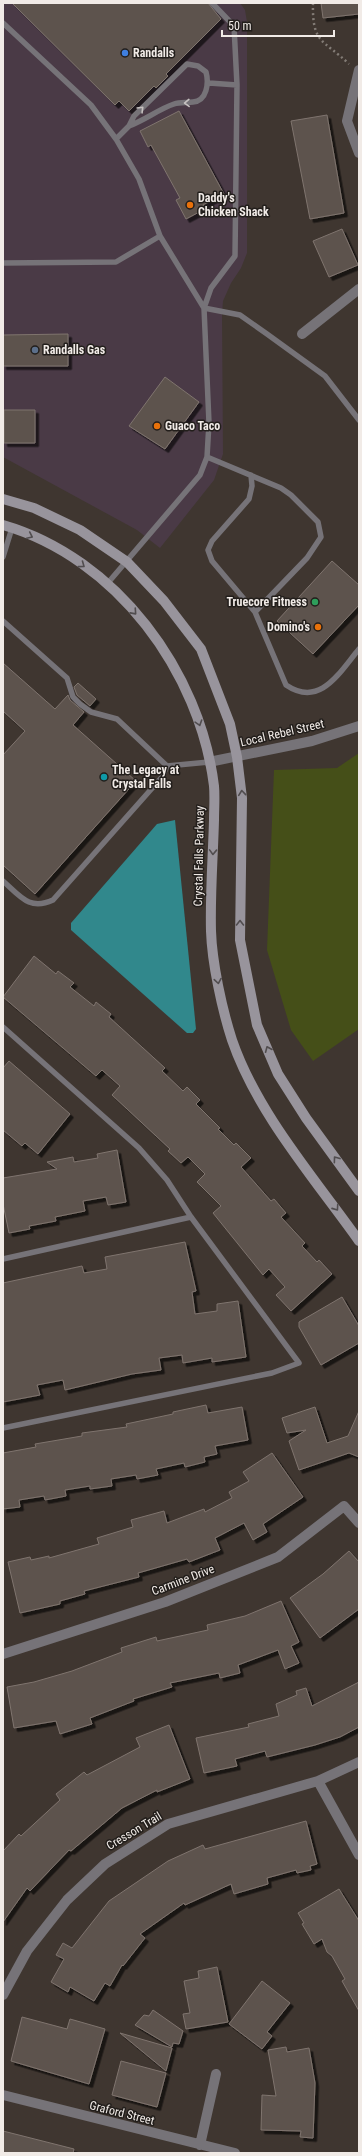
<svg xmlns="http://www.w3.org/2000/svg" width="362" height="2156" font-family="'Roboto Condensed',sans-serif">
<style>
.commercial{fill:#4a3a46}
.green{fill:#454f18}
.water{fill:#31888c}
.building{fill:#5d534d;stroke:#7f746e;filter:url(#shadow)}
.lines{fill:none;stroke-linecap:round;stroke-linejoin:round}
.path{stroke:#837c76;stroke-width:2.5;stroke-dasharray:2 3;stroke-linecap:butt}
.lane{stroke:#767378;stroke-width:5.5}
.street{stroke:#767378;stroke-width:10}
.secondary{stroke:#98949c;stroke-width:10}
.oneway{stroke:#c6c1c0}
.oneway2{stroke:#514d4f}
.shop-dot{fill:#3f7fe0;stroke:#221e1b;stroke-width:1.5}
.food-dot{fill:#e8710a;stroke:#221e1b;stroke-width:1.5}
.service-dot{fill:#5c6f8a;stroke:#221e1b;stroke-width:1.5}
.leisure-dot{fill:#2e9e5b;stroke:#221e1b;stroke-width:1.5}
.culture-dot{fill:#0f9aa8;stroke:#221e1b;stroke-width:1.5}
.labels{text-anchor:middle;stroke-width:3;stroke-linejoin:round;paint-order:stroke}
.poi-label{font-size:12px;font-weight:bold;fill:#f1ebe7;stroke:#221e1b;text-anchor:start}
.street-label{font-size:12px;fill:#f1ebe7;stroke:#221e1b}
</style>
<defs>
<filter id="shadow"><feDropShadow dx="3.5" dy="3.5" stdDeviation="0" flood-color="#0009"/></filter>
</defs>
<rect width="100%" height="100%" fill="#3f3630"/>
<path class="commercial" d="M3 3H240L245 10 247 22V253L241 268 231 283 223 301 222 314 223 454 214 480 160 548 137 530 3 457Z"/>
<path class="green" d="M359 753V1029L313 1061 291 1030 267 950 274 770 337 768Z"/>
<path class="water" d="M175 820 196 1029 193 1033H187L71 930V923L157 824Z"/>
<path class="building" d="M12 3H208L221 19 166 74 168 76 156 88 154 86 129 111 119 101 115 105Z
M321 3H359V14L323 18Z
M179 111 224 194 203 205 205 209 186 219 176 200 180 198 151 145 148 147 140 131Z
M327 115 344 213 310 219 291 121Z
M342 229 358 265 329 277 313 241Z
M68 334V366H3V335Z
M165 377 199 402 165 449 129 426Z
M4 410H35V443H4Z
M332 561 359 585V605L313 654 277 621Z
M3 663 55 709 68 695 70 700 84 712 73 725 136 781 35 894 3 865V755L25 731 3 711Z
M78 683 96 699 90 706 77 695 74 687Z
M34 956 56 974 58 971 74 983 70 987 94 1006 96 1002 111 1014 109 1017 165 1068 162 1071 183 1091 187 1087 200 1100 196 1104 220 1128 218 1129 234 1145 236 1143 251 1158 241 1167 271 1201 274 1199 286 1213 281 1217 305 1243 302 1246 317 1262 319 1260 332 1274 291 1311 276 1295 285 1287 269 1269 263 1275 213 1213 221 1206 197 1182 205 1174 188 1157 181 1163 168 1151 170 1149 112 1095 120 1086 102 1070 96 1076 3 997Z
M9 1061 70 1114 38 1154 25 1143 22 1146 3 1130V1068Z
M117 1150 126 1202 108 1205 106 1197 83 1201 85 1211 55 1217 56 1221 29 1226 30 1229 9 1233 3 1204V1178L57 1169 47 1162 73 1157 74 1162 98 1158 97 1154Z
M185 1242 196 1291 192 1292 195 1314 217 1311V1304L238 1301 246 1357 212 1362V1358L183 1363 182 1355 159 1358 161 1370 132 1374 65 1390 63 1380 37 1385 40 1395 3 1402V1283L82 1266 84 1273 107 1269 105 1257Z
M342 1297 359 1326V1343L321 1365 299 1327V1322Z
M206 1405 208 1413 242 1407 248 1440 215 1446 217 1454 204 1457 205 1462 185 1467 184 1463 156 1469 158 1475 137 1479 136 1475 111 1479 112 1486 90 1489V1486L65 1490 66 1496 45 1500 44 1496 19 1500 20 1507 3 1509V1453L36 1447 35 1444 82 1436V1433L127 1427 126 1424 173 1414V1412Z
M315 1407 327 1443 348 1436 359 1411V1457L349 1453 299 1470 289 1441 306 1430 287 1433 282 1418Z
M272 1453 303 1497 263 1524 267 1532 253 1540 244 1523 215 1538 220 1550 189 1562 187 1559 138 1573 139 1577 84 1591 85 1594 60 1601V1604L20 1613 8 1562 30 1557 31 1560 49 1556V1558L99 1544 97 1538 133 1527 131 1520 164 1511 167 1523 204 1509 205 1512 232 1498 229 1492 249 1481 243 1472Z
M349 1551 359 1562V1609L320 1638 290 1598 323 1574Z
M281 1601 299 1642 291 1646 299 1663 285 1669 278 1650 238 1665 240 1673 220 1678 219 1673 170 1683 172 1687 133 1699 134 1701 90 1718 92 1724 60 1734 56 1721 14 1728 7 1687 34 1682 72 1671 122 1652 121 1648 156 1637 157 1641 208 1630 207 1625 245 1616Z
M359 1682V1727L340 1737 315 1745 267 1757 265 1751 235 1759 237 1766 204 1773 196 1738 249 1727 248 1724 279 1716 276 1704 297 1695 296 1691 306 1688 312 1706Z
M169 1725 190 1779 157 1792V1790L122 1808 71 1851 69 1850 30 1891 27 1888 3 1922V1851L19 1834 21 1836 60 1800 56 1794 84 1772 87 1775 140 1747 136 1738Z
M306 1821 317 1864 310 1866 311 1870 297 1873 296 1870 267 1878 268 1884 234 1894 231 1884 185 1905 184 1903 140 1934 145 1938 123 1966 122 1965 110 1986 105 1983 94 2001 70 1987 68 1992 51 1982 64 1959 56 1955 63 1943 72 1948 109 1901 168 1861 203 1845 205 1849Z
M339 1889 359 1921V2011L342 1981 345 1979 332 1956 327 1952 322 1939 314 1944 302 1924 304 1923 298 1913Z
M217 1967 228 2022 186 2029 183 2014 190 2013 184 1981 199 1978 198 1971Z
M262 1981 290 2003 267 2032 272 2036 262 2049 229 2024Z
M153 2010 183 2031 179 2044 173 2043 172 2047 135 2025 144 2015 149 2016Z
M22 2017 67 2029 70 2019 105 2029 89 2084 11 2061Z
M120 2033 172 2048 166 2071Z
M286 2047 287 2052 309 2048 315 2083 313 2138 300 2137 301 2131 261 2130 262 2095 276 2096 268 2050Z
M121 2061 166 2073 157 2107 112 2095Z
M3 2131 74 2149 73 2153H3Z"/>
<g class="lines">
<path class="path" d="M313 3C312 44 323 39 349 64"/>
<path class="lane" d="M3 23 91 105 116 139 139 179 160 236 204 308 240 315 267 334 325 376 359 420
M209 83 237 85
M116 139 129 126 134 116 187 64 198 66 206 72C209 83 207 101 193 102 187 103 180 102 174 104 159 109 145 120 129 126
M3 263 116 262 160 236
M207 457 281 488 291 495 318 522 321 537 307 558 255 612
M251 475 252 486 249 499 212 541 208 550 212 561 255 612 286 685C320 708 339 673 359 649
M3 557 12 528
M107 584 200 475 207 457 209 423 204 308 211 288 235 256 237 85 234 26 212 3
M3 621 67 678 73 697 80 704 91 712 117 719 167 766 209 762
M3 881C20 896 29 911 53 900L162 777 167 766
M3 1027 139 1148 167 1180 191 1217 299 1363 272 1373 3 1428
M3 1259 191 1217"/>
<path class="street" d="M359 70 347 121 359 153
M302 334 359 289
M209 762 312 741 359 726
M3 1654 165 1602 278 1557 344 1506 359 1523
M318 1781 359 1855
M3 1995 27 1951 67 1900 105 1864 168 1824 318 1781 359 1762
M3 2095 235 2153
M200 2145 216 2074"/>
<path class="secondary" d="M3 499 34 508 80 530 127 562 164 601 201 649 230 724 237 757 242 798 240 940 257 1025 278 1074 306 1118 359 1191
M3 525C117 558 200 672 214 786 215 797 214 809 214 820 213 857 210 894 211 931 212 963 222 1009 232 1040 257 1113 315 1179 359 1241"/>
</g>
<defs><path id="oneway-chevron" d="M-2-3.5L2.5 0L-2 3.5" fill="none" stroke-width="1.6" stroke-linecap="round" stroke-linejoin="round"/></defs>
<g class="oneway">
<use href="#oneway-chevron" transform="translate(187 103) rotate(178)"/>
<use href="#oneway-chevron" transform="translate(141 109) rotate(-45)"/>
</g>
<g class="oneway2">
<use href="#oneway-chevron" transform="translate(30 536) rotate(25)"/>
<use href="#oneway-chevron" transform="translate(82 565) rotate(36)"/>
<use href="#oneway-chevron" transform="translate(134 612) rotate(48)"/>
<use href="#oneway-chevron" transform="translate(199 723) rotate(72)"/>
<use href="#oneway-chevron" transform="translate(242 793) rotate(-96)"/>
<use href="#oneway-chevron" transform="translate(213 852) rotate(92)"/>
<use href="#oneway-chevron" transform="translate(240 923) rotate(-90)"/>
<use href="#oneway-chevron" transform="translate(218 981) rotate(81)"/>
<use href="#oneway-chevron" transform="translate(268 1049) rotate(-113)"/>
<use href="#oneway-chevron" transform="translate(336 1159) rotate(-126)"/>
<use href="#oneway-chevron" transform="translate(336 1208) rotate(55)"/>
</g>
<circle class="shop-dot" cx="125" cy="53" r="4"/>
<g class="food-dot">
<circle cx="190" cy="205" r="4"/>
<circle cx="157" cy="426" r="4"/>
<circle cx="318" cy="627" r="4"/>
</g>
<circle class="service-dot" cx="35" cy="350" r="4"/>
<circle class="leisure-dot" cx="315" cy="602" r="4"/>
<circle class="culture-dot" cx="104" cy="777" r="4"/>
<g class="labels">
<g class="poi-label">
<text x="133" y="57">Randalls</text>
<text x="198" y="202">Daddy's<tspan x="198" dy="14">Chicken Shack</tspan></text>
<text x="43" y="354">Randalls Gas</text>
<text x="165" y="430">Guaco Taco</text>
<text x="307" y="606" text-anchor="end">Truecore Fitness</text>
<text x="310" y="631" text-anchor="end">Domino's</text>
<text x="112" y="774">The Legacy at<tspan x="112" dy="14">Crystal Falls</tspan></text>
</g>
<g class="street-label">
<text transform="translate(282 733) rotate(-13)" y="4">Local Rebel Street</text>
<text transform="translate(199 856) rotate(-89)" y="4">Crystal Falls Parkway</text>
<text transform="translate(183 1580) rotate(-21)" y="4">Carmine Drive</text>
<text transform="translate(134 1831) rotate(-31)" y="4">Cresson Trail</text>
<text transform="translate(122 2113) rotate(14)" y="4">Graford Street</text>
</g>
</g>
<rect width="362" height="2156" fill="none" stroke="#f1ebe7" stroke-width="8"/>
<path d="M222 30v6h112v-6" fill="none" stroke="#f1ebe7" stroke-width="2"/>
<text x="228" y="30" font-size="12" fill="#f1ebe7" stroke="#221e1b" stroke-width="3" paint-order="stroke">50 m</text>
</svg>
